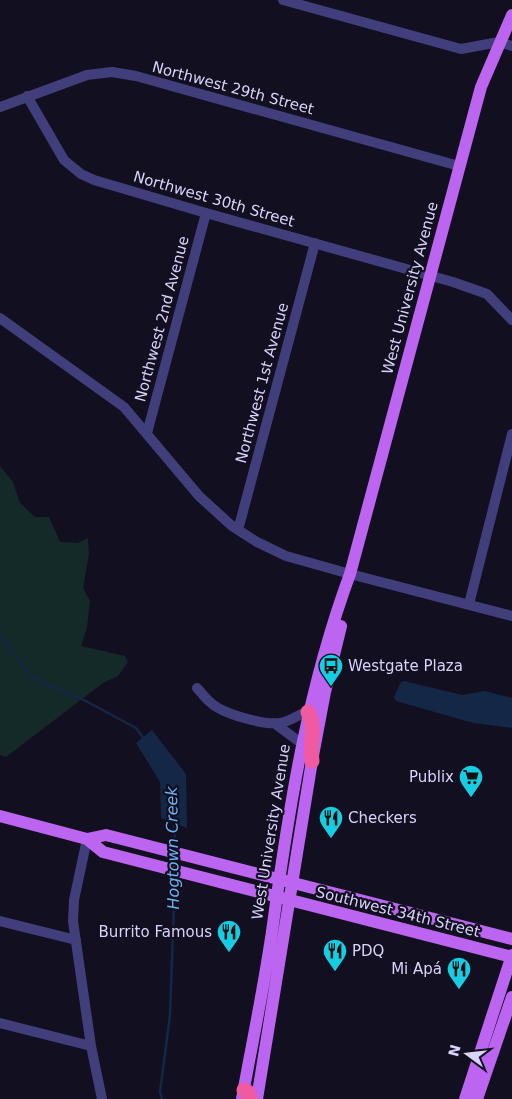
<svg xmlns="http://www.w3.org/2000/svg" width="512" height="1099" font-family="'DejaVu Sans',sans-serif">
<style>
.green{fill:#132a29}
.water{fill:#142746}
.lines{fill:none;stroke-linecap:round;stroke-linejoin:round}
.stream{stroke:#142746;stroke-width:2.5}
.minor{stroke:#413f7b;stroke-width:10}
.major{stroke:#bc65f0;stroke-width:12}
.highway{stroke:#ef5aa1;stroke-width:15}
.labels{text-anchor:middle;stroke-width:4.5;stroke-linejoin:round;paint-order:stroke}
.street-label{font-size:15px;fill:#d8d3fb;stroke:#120f20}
.poi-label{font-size:15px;fill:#d8d3fb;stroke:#120f20;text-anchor:start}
.water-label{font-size:16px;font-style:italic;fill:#6bb2f0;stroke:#120f20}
</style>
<rect width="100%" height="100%" fill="#120f20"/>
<path class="green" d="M0 466 13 482 20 503 35 517H49L60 542 78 543 88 538 89 554 83 588 90 601 87 628 81 646 125 656 128 662 118 676 103 683 6 757 0 755Z"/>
<path class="water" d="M404 681 462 695 485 691 512 698V728L473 723 396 701 394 697 401 682Z
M152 730 186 774 187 828 161 818 160 782 136 743Z"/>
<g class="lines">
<path class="stream" d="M0 636 33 678 82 699 136 728 145 740
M174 822 175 848
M162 1099 160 1092 170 1015 175 874"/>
<path class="minor" d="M283 0 461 49 499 42 512 46
M27 96 64 160 81 174 94 180 206 213 453 282 487 294 512 320
M0 107 87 75 112 72 136 76 459 166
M0 318 124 407 199 496 232 526 257 542 286 556 350 574 512 616
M147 433 206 213
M238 530 315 243
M469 604 512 434
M197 688C201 692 205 698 210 702 222 714 263 725 280 723 290 722 298 714 308 712
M274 723 301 743
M87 839 74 900 73 921 91 1046 102 1099
M0 921 76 940
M0 1023 91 1046"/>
<path class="major" d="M0 816 87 839 106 835 512 939
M87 839 103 852 512 957
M242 1099C253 1038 266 978 274 917 290 800 309 685 350 574L481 87 512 15
M257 1099 312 761 325 692 341 626
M465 1099 512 955
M477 1099 512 997"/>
<path class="highway" d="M308 712C317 731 309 740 312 761
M244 1090 248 1092 250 1099"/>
</g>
<defs>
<symbol id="bus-pin" viewBox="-11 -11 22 30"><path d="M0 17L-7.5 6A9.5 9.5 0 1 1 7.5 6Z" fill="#16cee3" stroke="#120f20"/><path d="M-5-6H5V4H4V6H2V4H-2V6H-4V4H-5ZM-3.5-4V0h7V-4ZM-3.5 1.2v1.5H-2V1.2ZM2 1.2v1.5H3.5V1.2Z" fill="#111"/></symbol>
<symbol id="supermarket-pin" viewBox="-11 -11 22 30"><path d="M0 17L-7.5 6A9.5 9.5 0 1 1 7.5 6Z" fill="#16cee3" stroke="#120f20"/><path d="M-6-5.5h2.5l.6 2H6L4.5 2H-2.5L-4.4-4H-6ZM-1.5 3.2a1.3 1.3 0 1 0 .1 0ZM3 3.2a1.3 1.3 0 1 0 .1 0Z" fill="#111"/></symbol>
<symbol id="restaurant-pin" viewBox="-11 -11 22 30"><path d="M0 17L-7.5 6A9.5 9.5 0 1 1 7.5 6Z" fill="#16cee3" stroke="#120f20"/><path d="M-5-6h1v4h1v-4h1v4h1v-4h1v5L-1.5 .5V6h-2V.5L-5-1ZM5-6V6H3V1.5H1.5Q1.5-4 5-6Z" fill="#111"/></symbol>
</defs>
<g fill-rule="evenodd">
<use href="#bus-pin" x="317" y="652" width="28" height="38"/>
<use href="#supermarket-pin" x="457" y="763" width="28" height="38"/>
<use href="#restaurant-pin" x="317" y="804" width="28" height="38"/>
<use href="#restaurant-pin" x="215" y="918" width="28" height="38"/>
<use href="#restaurant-pin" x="321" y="937" width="28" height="38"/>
<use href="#restaurant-pin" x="445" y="955" width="28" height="38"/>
</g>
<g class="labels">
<g class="street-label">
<text transform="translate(233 88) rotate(15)" y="5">Northwest 29th Street</text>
<text transform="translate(214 199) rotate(16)" y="5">Northwest 30th Street</text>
<text transform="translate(410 288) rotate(-75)" y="5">West University Avenue</text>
<text transform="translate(162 319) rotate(-75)" y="5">Northwest 2nd Avenue</text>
<text transform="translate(262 383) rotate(-75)" y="5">Northwest 1st Avenue</text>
<text transform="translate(271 832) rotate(-81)" y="5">West University Avenue</text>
<text transform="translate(398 912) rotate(14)" y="5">Southwest 34th Street</text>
</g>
<g class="poi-label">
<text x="348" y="671">Westgate Plaza</text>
<text x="454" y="782" text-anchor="end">Publix</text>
<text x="348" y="823">Checkers</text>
<text x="212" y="937" text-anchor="end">Burrito Famous</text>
<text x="352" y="956">PDQ</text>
<text x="442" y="974" text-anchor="end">Mi Apá</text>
</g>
<g class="water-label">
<text transform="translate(172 848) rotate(-91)" y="6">Hogtown Creek</text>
</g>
</g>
<g transform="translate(467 1054) rotate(285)" stroke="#120f20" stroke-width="4" paint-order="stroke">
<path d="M0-4L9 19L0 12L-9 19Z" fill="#d8d3fb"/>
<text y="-8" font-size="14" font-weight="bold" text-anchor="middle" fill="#d8d3fb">N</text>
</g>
</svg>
